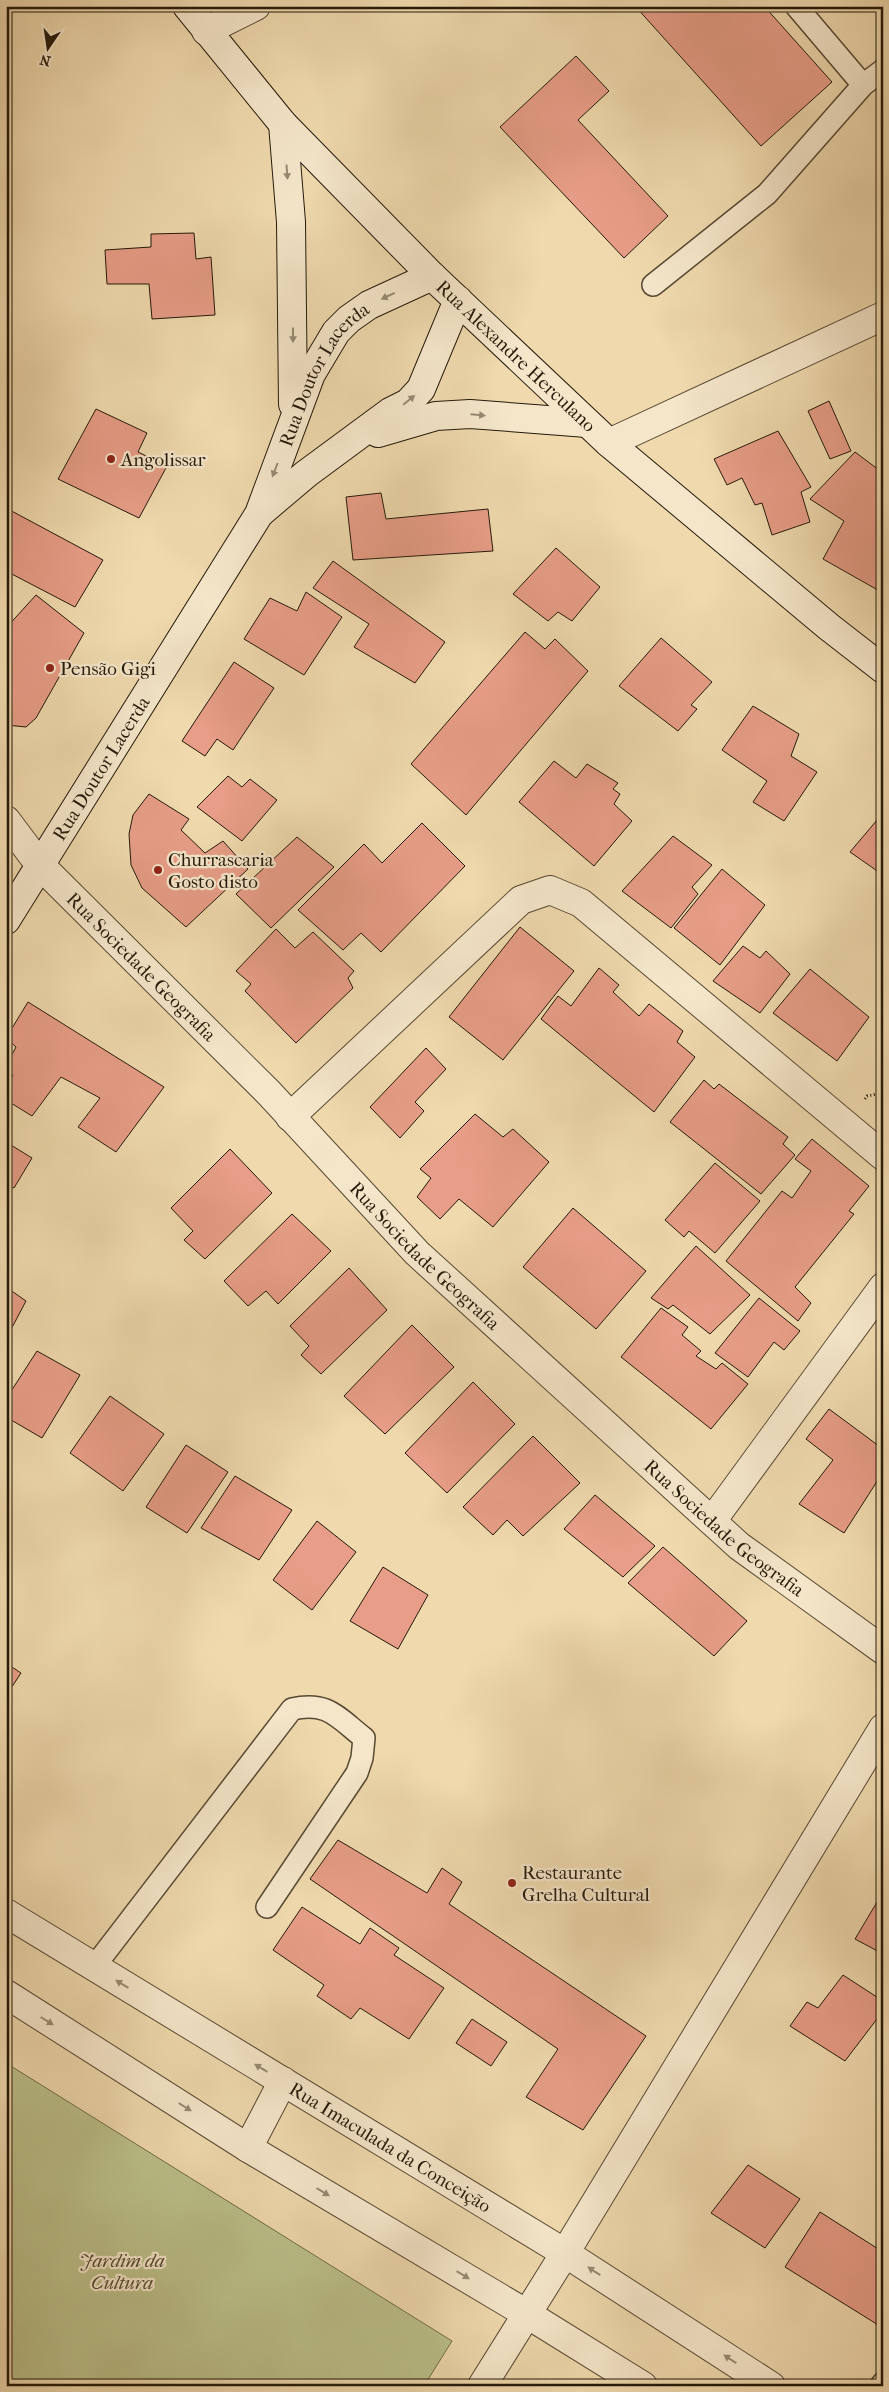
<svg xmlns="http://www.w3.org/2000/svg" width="889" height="2392" font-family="'IM FELL French Canon',serif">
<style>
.green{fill:#bbbf89;stroke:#706c4a}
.building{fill:#e79d87;stroke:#24190a}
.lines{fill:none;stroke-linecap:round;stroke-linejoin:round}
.service-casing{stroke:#574933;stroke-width:24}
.minor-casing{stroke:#574933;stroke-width:30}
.secondary-casing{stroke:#24190a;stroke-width:30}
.path{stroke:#24190a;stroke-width:3;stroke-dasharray:1 2.5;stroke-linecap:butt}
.service{stroke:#f5e6ca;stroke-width:21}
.minor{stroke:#f5e6ca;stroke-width:28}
.secondary{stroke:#f5e6ca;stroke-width:28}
.oneway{fill:#978a74}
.poi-dot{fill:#8f2418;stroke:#f5e6ca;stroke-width:2}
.labels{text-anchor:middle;stroke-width:4.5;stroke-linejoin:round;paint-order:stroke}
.street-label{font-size:19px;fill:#24190a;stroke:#f5e6ca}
.poi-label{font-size:19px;fill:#24190a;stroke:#f5e6ca;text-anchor:start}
.park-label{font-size:19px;font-style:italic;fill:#514b30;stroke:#f5e6ca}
</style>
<rect width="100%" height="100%" fill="#efd9ad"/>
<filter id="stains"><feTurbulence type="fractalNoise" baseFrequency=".004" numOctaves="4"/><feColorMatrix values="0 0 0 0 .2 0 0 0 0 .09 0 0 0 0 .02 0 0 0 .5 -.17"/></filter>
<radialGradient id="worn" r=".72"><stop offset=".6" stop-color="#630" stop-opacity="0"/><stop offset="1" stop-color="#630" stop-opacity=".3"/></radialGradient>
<path class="green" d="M6 2063 452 2341 424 2386H6Z"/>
<path class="building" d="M635 6H764L832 82 761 146Z
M576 56 609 91 578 120 668 216 624 258 500 127Z
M194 233 196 259 211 257 215 315 152 319 149 284H107L105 250 151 247V234Z
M829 401 851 451 830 459 808 411Z
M96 409 147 433 138 452 167 466 139 518 58 479Z
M778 431 811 487 801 492 810 522 772 535 762 503 755 505 742 478 727 485 714 459Z
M855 452 883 473V593L823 559 844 521 810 499Z
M381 493 386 519 488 509 493 551 353 560 346 497Z
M6 508 103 560 75 607 6 571Z
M556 548 600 587 572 621 558 612 548 621 513 594Z
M333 561 445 642 415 683 354 647 369 624 313 588Z
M306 592 342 617 304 675 244 639 270 598 297 611Z
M36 595 84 633 36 718 26 727 6 725V628Z
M525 632 545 649 555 639 588 671 466 815 411 764Z
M661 638 712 682 691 705 697 709 678 731 619 686Z
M234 662 274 688 233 750 217 739 205 756 182 741Z
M753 706 799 734 791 756 817 772 784 821 753 802 767 781 722 750Z
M554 761 576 778 587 764 618 783 613 789 620 794 614 804 632 821 594 866 519 802Z
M228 776 242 787 250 779 277 800 242 841 197 807Z
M149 794 189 819 181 830 205 853 223 841 248 869 186 927 142 888 131 865 129 834 133 815Z
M883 813V875L850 852Z
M422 823 465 866 381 952 361 933 343 950 298 910 364 844 382 863Z
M673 836 712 865 692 887 698 894 671 928 622 891Z
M297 837 334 867 271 928 236 894Z
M722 869 765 905 720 965 674 928Z
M520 927 574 971 503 1060 449 1017Z
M276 929 295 948 313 932 354 971 348 978 353 988 296 1043 245 991 251 984 236 971Z
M743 946 760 958 766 951 790 974 760 1013 713 981Z
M599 968 619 985 613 992 639 1016 649 1004 683 1031 677 1042 695 1057 654 1112 541 1019 558 996 571 1006Z
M810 969 869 1017 837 1061 773 1013Z
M28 1002 164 1087 116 1152 78 1127 100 1098 61 1077 32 1116 6 1100V1089L13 1075 6 1071V1066L16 1047 6 1038Z
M426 1048 446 1069 415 1102 424 1111 400 1138 370 1107Z
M704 1080 714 1089 719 1084 788 1137 783 1144 795 1155 761 1194 670 1122Z
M475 1114 503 1137 513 1129 549 1162 493 1227 459 1199 440 1219 417 1197 431 1178 420 1169Z
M812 1139 869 1186 849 1211 854 1214 795 1287 811 1303 798 1321 726 1261 782 1191 792 1198 811 1171 795 1159Z
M6 1142 32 1158 14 1188 6 1184Z
M230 1149 272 1193 205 1259 184 1240 193 1231 171 1208Z
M715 1163 760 1201 715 1253 689 1231 684 1237 665 1220Z
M573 1208 646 1271 596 1329 523 1267Z
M292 1214 331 1251 278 1304 266 1291 248 1306 224 1281Z
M696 1246 750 1295 710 1334 673 1305 668 1309 651 1298Z
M349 1268 387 1310 321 1374 301 1355 309 1346 290 1326Z
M6 1287 26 1301 6 1339Z
M759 1298 800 1331 784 1350 774 1342 748 1377 715 1353Z
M661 1308 688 1327 682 1335 701 1351 696 1356 716 1369 722 1363 748 1384 711 1429 621 1357Z
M412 1325 454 1367 385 1434 344 1396Z
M37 1351 80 1375 42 1438 6 1417V1399Z
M473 1382 515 1424 447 1493 405 1453Z
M110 1396 164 1434 123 1491 70 1453Z
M829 1409 883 1449V1472L844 1533 799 1504 833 1460 806 1439Z
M533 1436 580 1483 523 1536 507 1520 493 1535 463 1507Z
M186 1445 228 1472 187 1533 146 1507Z
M235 1476 292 1510 259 1560 201 1528Z
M595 1495 655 1546 623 1577 564 1529Z
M317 1521 356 1552 312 1610 273 1580Z
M663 1547 747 1621 714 1656 628 1583Z
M383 1567 428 1595 398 1649 350 1621Z
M6 1663 21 1673 6 1696Z
M338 1840 427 1893 442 1868 462 1882 449 1904 646 2036 583 2130 526 2097 558 2049 310 1879Z
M883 1892V1954L855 1939Z
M302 1907 360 1944 370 1928 399 1948 394 1955 444 1988 409 2039 360 2008 351 2019 317 1996 324 1985 273 1950Z
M843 1975 883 2001V2011L845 2061 790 2026 807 2002 818 2008Z
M472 2019 507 2042 491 2066 456 2043Z
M748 2165 800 2199 765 2248 711 2213Z
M820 2212 883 2252V2328L785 2267Z"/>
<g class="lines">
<defs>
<path id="service" d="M863 85 883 70
M653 285 767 194 863 85 796 6
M94 1967 292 1709C328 1701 337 1717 364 1738L362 1758 357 1773 267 1907
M881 2386 883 2383"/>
<g id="minor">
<path d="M206 31 256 6"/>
<path d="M609 443 883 316"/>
<path id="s1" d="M6 820 39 864 269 1093 417 1253 739 1546 883 1650"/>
<path d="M290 1117 521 900 550 890 581 903 883 1156"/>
<path d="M712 1521 883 1287"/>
<path id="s2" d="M6 1913 565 2253 771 2386"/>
<path d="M6 1994 248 2148 527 2314 643 2386"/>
<path d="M248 2148 283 2081"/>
<path d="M482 2386 565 2253 883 1728"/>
</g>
<g id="secondary">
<path id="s3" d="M187 6 283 124 432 276 609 443 829 627 883 669"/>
<path d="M283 124 291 222 293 404"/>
<path d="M378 433 436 416 470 414 587 423"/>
<path d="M260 513 306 474 390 412 408 403 421 389 458 300"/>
<path id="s4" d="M6 920 259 514 311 374 336 332 349 319 369 305 432 276"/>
</g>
</defs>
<use href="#service" class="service-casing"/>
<use href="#minor" class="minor-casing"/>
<use href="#secondary" class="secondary-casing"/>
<path class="path" d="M865 1099 867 1096 883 1093"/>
<use href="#service" class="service"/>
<use href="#minor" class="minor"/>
<use href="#secondary" class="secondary"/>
</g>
<defs><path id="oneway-solid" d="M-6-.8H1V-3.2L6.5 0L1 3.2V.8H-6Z" transform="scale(1.25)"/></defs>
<g class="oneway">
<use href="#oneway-solid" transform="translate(287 172) rotate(86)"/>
<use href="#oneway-solid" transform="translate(388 296) rotate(155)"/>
<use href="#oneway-solid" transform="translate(293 335) rotate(90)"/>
<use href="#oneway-solid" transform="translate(409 400) rotate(-39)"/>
<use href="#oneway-solid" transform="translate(478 415) rotate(5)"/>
<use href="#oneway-solid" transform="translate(275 470) rotate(111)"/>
<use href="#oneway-solid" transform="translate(122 1984) rotate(-149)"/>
<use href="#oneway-solid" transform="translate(47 2021) rotate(32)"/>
<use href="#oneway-solid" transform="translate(261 2068) rotate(-149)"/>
<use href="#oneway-solid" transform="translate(185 2107) rotate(32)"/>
<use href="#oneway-solid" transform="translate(323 2192) rotate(31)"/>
<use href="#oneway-solid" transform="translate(594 2271) rotate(-147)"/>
<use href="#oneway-solid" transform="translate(463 2275) rotate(31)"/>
<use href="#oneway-solid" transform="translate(730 2359) rotate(-147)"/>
</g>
<g class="poi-dot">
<circle cx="111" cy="459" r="5"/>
<circle cx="50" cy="668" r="5"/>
<circle cx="158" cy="870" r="5"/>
<circle cx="512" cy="1883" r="5"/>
</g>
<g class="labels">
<g class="street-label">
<text dy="7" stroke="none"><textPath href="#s3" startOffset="481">Rua Alexandre Herculano</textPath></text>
<text dy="7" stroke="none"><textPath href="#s4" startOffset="634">Rua Doutor Lacerda</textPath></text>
<text dy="7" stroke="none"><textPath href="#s4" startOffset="179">Rua Doutor Lacerda</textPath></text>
<text dy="7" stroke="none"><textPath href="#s1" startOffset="200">Rua Sociedade Geografia</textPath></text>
<text dy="7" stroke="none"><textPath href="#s1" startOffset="605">Rua Sociedade Geografia</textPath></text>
<text dy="7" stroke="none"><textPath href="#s1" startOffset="1010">Rua Sociedade Geografia</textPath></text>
<text dy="7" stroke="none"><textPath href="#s2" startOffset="450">Rua Imaculada da Conceição</textPath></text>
</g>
<g class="poi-label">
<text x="121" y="466">Angolissar</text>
<text x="60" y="675">Pensão Gigi</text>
<text x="168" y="866">Churrascaria<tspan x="168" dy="22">Gosto disto</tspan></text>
<text x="522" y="1879">Restaurante<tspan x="522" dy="22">Grelha Cultural</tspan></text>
</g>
<g class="park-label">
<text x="122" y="2267">Jardim da<tspan x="122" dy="22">Cultura</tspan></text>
</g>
</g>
<rect width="889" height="2392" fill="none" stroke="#efd9ad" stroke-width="25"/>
<rect x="8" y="8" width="874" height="2377" fill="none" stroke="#24190a" stroke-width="2.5"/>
<rect x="12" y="12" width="864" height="2367" fill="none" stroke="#24190a"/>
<g transform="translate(48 48) rotate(193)" stroke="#f5e6ca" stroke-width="4" paint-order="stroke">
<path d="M0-4L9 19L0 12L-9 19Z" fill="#24190a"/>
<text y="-8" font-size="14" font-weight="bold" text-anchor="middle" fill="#24190a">N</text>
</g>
<rect width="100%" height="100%" filter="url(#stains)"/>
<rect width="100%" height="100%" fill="url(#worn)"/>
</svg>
